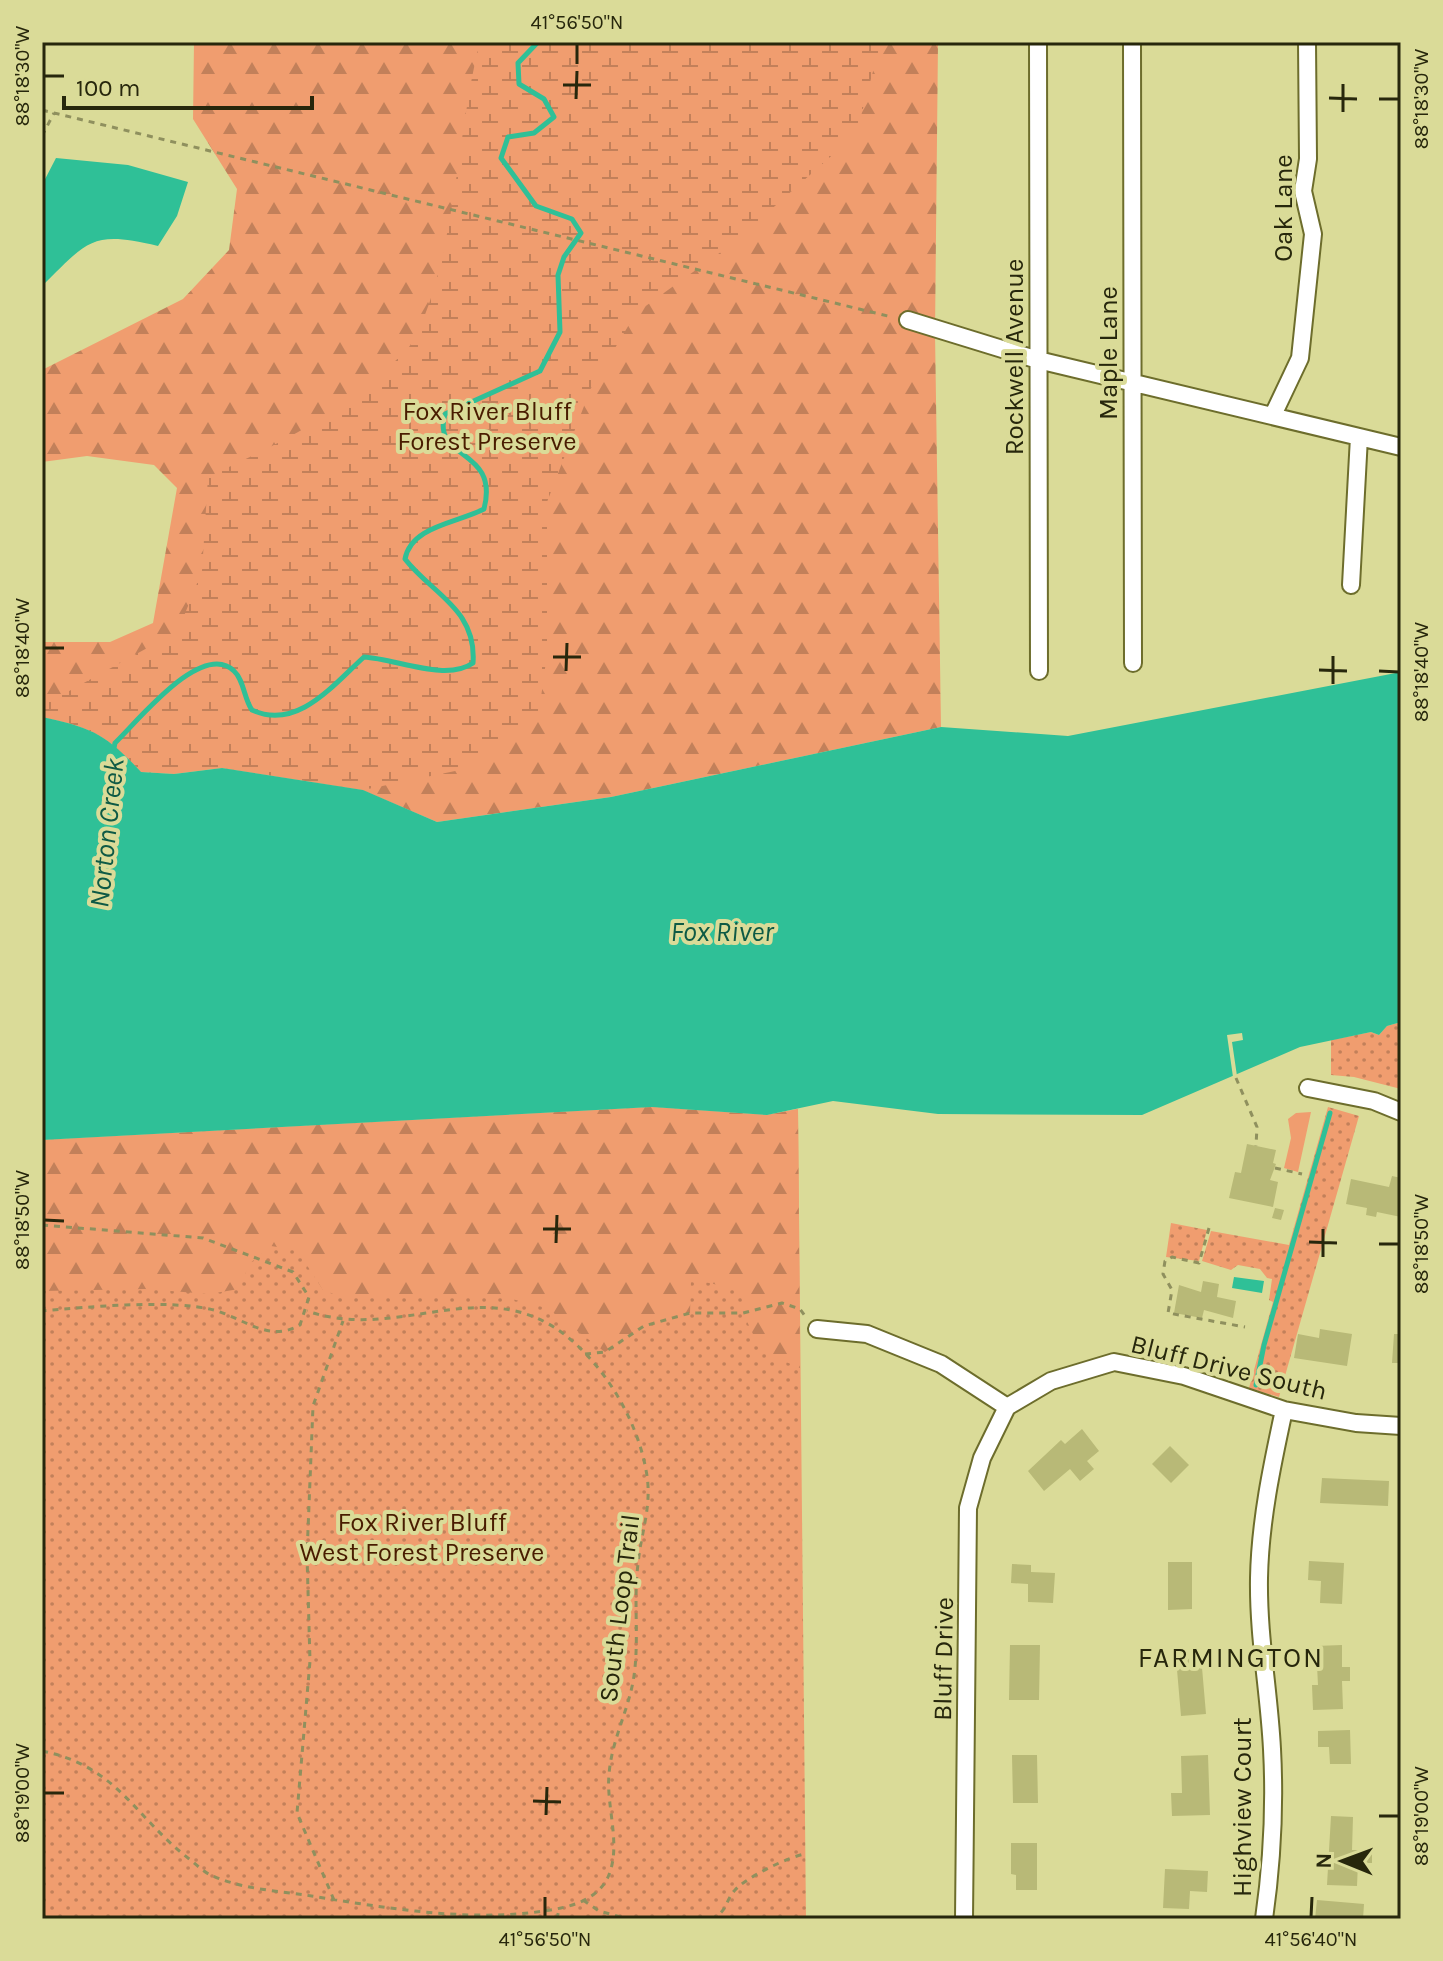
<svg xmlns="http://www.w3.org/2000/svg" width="1443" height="1961" font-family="Karla,sans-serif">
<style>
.grass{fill:url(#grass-dots)}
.forest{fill:url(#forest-firs)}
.wetland{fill:url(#wetland-marsh)}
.garden{fill:#f09d6f}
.water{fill:#2fc097}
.pier{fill:#dadb98}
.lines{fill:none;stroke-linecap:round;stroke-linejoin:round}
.stream{stroke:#2fc097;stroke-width:5}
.building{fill:#b8b977}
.minor-casing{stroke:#6d6d2c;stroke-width:20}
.path{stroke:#8f905e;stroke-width:3;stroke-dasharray:6 6;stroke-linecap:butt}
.minor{stroke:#fff;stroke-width:16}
.ticks{fill:none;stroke:#27270c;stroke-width:3}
.labels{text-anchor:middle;stroke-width:8;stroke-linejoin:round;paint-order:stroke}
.street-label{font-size:26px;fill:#27270c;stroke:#dadb98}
.park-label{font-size:26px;fill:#491c00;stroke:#dadb98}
.water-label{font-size:28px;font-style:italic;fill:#0e5a45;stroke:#dadb98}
.neighbourhood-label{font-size:28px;letter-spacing:2px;fill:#27270c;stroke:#dadb98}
.neatline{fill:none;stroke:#27270c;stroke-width:3}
.ticks-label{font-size:20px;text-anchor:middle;fill:#27270c}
</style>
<defs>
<pattern id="grass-dots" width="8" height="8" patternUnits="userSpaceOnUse" patternTransform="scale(2)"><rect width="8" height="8" fill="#f09d6f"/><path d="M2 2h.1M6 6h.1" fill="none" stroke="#c2805a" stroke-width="1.8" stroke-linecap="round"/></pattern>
<pattern id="forest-firs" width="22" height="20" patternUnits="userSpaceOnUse" patternTransform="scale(2)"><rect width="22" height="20" fill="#f09d6f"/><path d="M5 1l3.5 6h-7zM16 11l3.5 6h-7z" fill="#c2805a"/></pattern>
<pattern id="wetland-marsh" width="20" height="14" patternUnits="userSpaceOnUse" patternTransform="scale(2)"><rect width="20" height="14" fill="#f09d6f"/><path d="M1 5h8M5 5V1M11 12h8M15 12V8" fill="none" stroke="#c2805a"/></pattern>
</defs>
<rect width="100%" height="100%" fill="#dadb98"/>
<path class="grass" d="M1401 1022V1089L1354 1077 1331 1075V1040L1371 1032 1379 1035 1387 1026Z
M652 1107 767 1115 798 1109 806 1919H42V1140Z
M1328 1107 1359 1116 1279 1397 1249 1388 1273 1302 1269 1300 1272 1279 1267 1278 1260 1269 1238 1265 1231 1270 1202 1261 1211 1231 1289 1245Z
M1171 1223 1207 1230 1199 1261 1166 1257Z"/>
<path class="forest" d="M194 42H938L935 333 941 727 611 797 437 822 362 790 222 768 141 772C107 735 91 727 42 717V642H110L153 623 177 488 154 465 87 456 42 462V370L183 299 229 250 237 189 193 119Z
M652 1107 767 1115 798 1109 800 1368 761 1351 743 1313 741 1290 691 1279 690 1313 644 1326 605 1352 547 1308 508 1298H344L323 1290 297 1250 271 1246 249 1264 239 1289 209 1294 145 1289 42 1291V1140Z"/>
<path class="wetland" d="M480 42H881L856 134 732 244 636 313 591 388 547 502V654L538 719 460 770 363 790 222 768 174 774 141 772C107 735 91 727 42 717V706L178 631 202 571 208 477C271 447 333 419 385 370 393 362 405 354 411 344 456 266 456 132 480 42Z"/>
<path class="garden" d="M1311 1112 1298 1172 1284 1168 1291 1138 1288 1119 1296 1113Z"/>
<path class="water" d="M56 158 128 165 188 182 177 216 158 246C91 230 88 241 42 286V185Z
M1401 672V1022L1387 1026 1379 1035 1371 1032 1300 1047 1142 1115 938 1114 833 1101 767 1115 652 1107 42 1140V717C91 727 107 735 141 772L174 774 222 768 363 790 437 822 611 797 941 727 1068 736Z
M1234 1277 1264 1281 1262 1293 1232 1288Z"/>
<path class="pier" d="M1242 1033 1243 1040 1232 1042 1237 1076 1233 1077 1227 1035Z"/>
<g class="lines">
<path class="stream" d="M114 748 115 743C138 721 202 640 234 671 244 680 244 699 252 710 297 731 333 685 364 657 397 659 446 682 473 663 477 609 432 594 405 559 411 526 457 523 484 509 500 447 431 461 445 414L540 371 560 332 558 275 564 257 581 233 572 219 536 206 501 158 508 137 534 133 554 117 544 99 519 84 518 63 538 42
M1256 1385 1264 1345 1330 1113"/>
</g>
<path class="building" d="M1247 1144 1276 1150 1273 1163 1276 1164 1270 1180 1278 1182 1273 1207 1229 1198 1235 1172 1241 1173Z
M1392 1176 1401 1178V1217L1377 1212 1376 1217 1366 1215 1367 1208 1346 1204 1351 1179 1389 1187Z
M1275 1208 1284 1210 1281 1220 1272 1218Z
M1203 1281 1219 1284 1217 1297 1236 1301 1233 1318 1204 1310 1202 1318 1174 1313 1179 1285 1201 1292Z
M1320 1329 1352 1334 1347 1366 1294 1358 1298 1334 1319 1338Z
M1394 1334H1401V1363H1392Z
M1082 1429 1099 1451 1087 1461 1094 1469 1080 1481 1070 1469 1044 1491 1028 1471 1061 1440 1065 1444Z
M1170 1446 1189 1465 1171 1483 1152 1464Z
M1322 1478 1389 1481 1388 1506 1320 1503Z
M1309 1561 1344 1563 1342 1604 1320 1603 1321 1581 1308 1580Z
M1168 1562H1192V1609L1168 1610Z
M1012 1564 1031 1565V1572L1055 1573 1053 1603 1028 1602V1584L1011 1583Z
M1010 1645H1040L1039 1700H1009Z
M1342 1645V1667H1350V1681H1342L1343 1709 1313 1710 1312 1685H1318L1316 1646Z
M1201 1656 1206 1714 1181 1716 1176 1658Z
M1350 1730 1351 1764H1330L1329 1747H1318V1731Z
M1012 1755H1037L1038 1803H1013Z
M1208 1755 1210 1815 1172 1816 1171 1793H1182L1181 1756Z
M1331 1816 1353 1817 1352 1850H1372V1863H1358L1357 1886 1327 1885Z
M1011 1843H1037V1890H1016V1875L1011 1874Z
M1165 1869 1208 1871 1207 1892 1190 1891 1189 1909 1163 1908Z
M1317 1900 1364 1904 1363 1919H1315Z"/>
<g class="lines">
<defs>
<path id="minor" d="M1038 42 1039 671
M1132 42 1133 663
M908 320 1038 360 1401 447
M1273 415 1300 358 1313 234 1303 191 1308 159 1307 42
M1351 585 1359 437
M1308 1088 1374 1101 1401 1112
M817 1329 867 1334 941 1364 1007 1407
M1007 1407 1051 1381 1114 1362 1184 1376 1284 1410 1356 1423 1401 1426
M964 1919 968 1508 982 1458 1007 1407
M1264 1919C1272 1863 1275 1805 1272 1749 1269 1691 1258 1636 1259 1578 1260 1522 1272 1465 1284 1410"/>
</defs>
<use href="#minor" class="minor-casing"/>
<path class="path" d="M42 110 892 317
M42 136 54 113
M1236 1078 1257 1127 1256 1146
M1275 1168 1302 1174
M42 1225 203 1238 293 1272 309 1297 300 1325C269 1343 245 1319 214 1310 170 1299 88 1307 42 1311
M1209 1228 1199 1263 1172 1257 1165 1261 1163 1274 1172 1290 1168 1313 1245 1327
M585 1354 605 1352 644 1326 690 1313H743L782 1303 800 1309 805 1316
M42 1751C117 1766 134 1816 188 1858 195 1863 203 1872 211 1875 238 1888 275 1891 305 1895 387 1908 479 1925 561 1908 580 1904 600 1895 608 1877 622 1846 606 1807 609 1775 611 1743 627 1713 633 1682 640 1643 633 1603 638 1564 641 1531 653 1505 646 1470 638 1426 613 1380 580 1348 492 1262 406 1345 307 1311
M334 1900 297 1813 310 1661 307 1555 313 1406 343 1321
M583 1900 599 1911 628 1919
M557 1919 559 1909
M711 1919C727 1913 725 1901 735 1890 745 1878 790 1856 805 1854"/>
<use href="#minor" class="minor"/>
</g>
<path class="ticks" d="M577 64V44M44 76H64M563 85H591M1329 98 1357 99M576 99 577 71M1379 99H1399M1343 112V84M44 648H64M553 657H581M1319 670 1347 671M566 671 567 643M1379 671 1399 672M1333 684V656M44 1220 64 1221M543 1229H571M1309 1242 1337 1243M556 1243 557 1215M1379 1244H1399M1323 1257V1229M44 1793H64M533 1801 561 1802M546 1815 547 1787M1379 1816H1399M545 1917V1897M1311 1917 1312 1897"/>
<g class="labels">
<g class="street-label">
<text transform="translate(1283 208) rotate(-90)" y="9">Oak Lane</text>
<text transform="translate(1108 353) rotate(-90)" y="9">Maple Lane</text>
<text transform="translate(1014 357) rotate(-90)" y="9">Rockwell Avenue</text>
<text transform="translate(1229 1367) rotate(14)" y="9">Bluff Drive South</text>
<text transform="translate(619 1608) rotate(-83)" y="9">South Loop Trail</text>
<text transform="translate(943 1659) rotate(-89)" y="9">Bluff Drive</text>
<text transform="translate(1242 1807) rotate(-90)" y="9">Highview Court</text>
</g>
<g class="park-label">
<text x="487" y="420">Fox River Bluff<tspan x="487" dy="30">Forest Preserve</tspan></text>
<text x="422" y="1531">Fox River Bluff<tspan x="422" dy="30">West Forest Preserve</tspan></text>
</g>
<g class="water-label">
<text transform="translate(106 833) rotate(-84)" y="10">Norton Creek</text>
<text x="722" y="941">Fox River</text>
</g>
<g class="neighbourhood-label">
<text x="1231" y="1667">FARMINGTON</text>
</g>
</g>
<rect width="1443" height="1961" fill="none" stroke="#dadb98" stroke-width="88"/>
<g transform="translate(1343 1861) rotate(271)" stroke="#dadb98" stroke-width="6" paint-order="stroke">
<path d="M0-6L14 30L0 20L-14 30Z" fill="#27270c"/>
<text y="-12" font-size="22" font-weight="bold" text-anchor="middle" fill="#27270c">N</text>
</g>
<path d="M64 96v12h248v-12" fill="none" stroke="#27270c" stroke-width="4"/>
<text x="76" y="96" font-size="24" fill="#27270c" stroke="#dadb98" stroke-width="6" paint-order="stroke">100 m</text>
<rect x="44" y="44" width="1355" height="1873" class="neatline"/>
<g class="ticks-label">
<text x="577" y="29">41°56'50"N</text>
<text transform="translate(22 76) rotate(-90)" y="7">88°18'30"W</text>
<text transform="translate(1421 99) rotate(-90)" y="7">88°18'30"W</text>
<text transform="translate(22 648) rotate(-90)" y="7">88°18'40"W</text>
<text transform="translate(1421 672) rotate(-90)" y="7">88°18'40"W</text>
<text transform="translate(22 1220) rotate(-90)" y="7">88°18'50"W</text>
<text transform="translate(1421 1244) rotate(-90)" y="7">88°18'50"W</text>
<text transform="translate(22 1793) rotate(-90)" y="7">88°19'00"W</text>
<text transform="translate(1421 1816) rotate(-90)" y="7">88°19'00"W</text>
<text x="545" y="1946">41°56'50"N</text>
<text x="1311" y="1946">41°56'40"N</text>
</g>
</svg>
